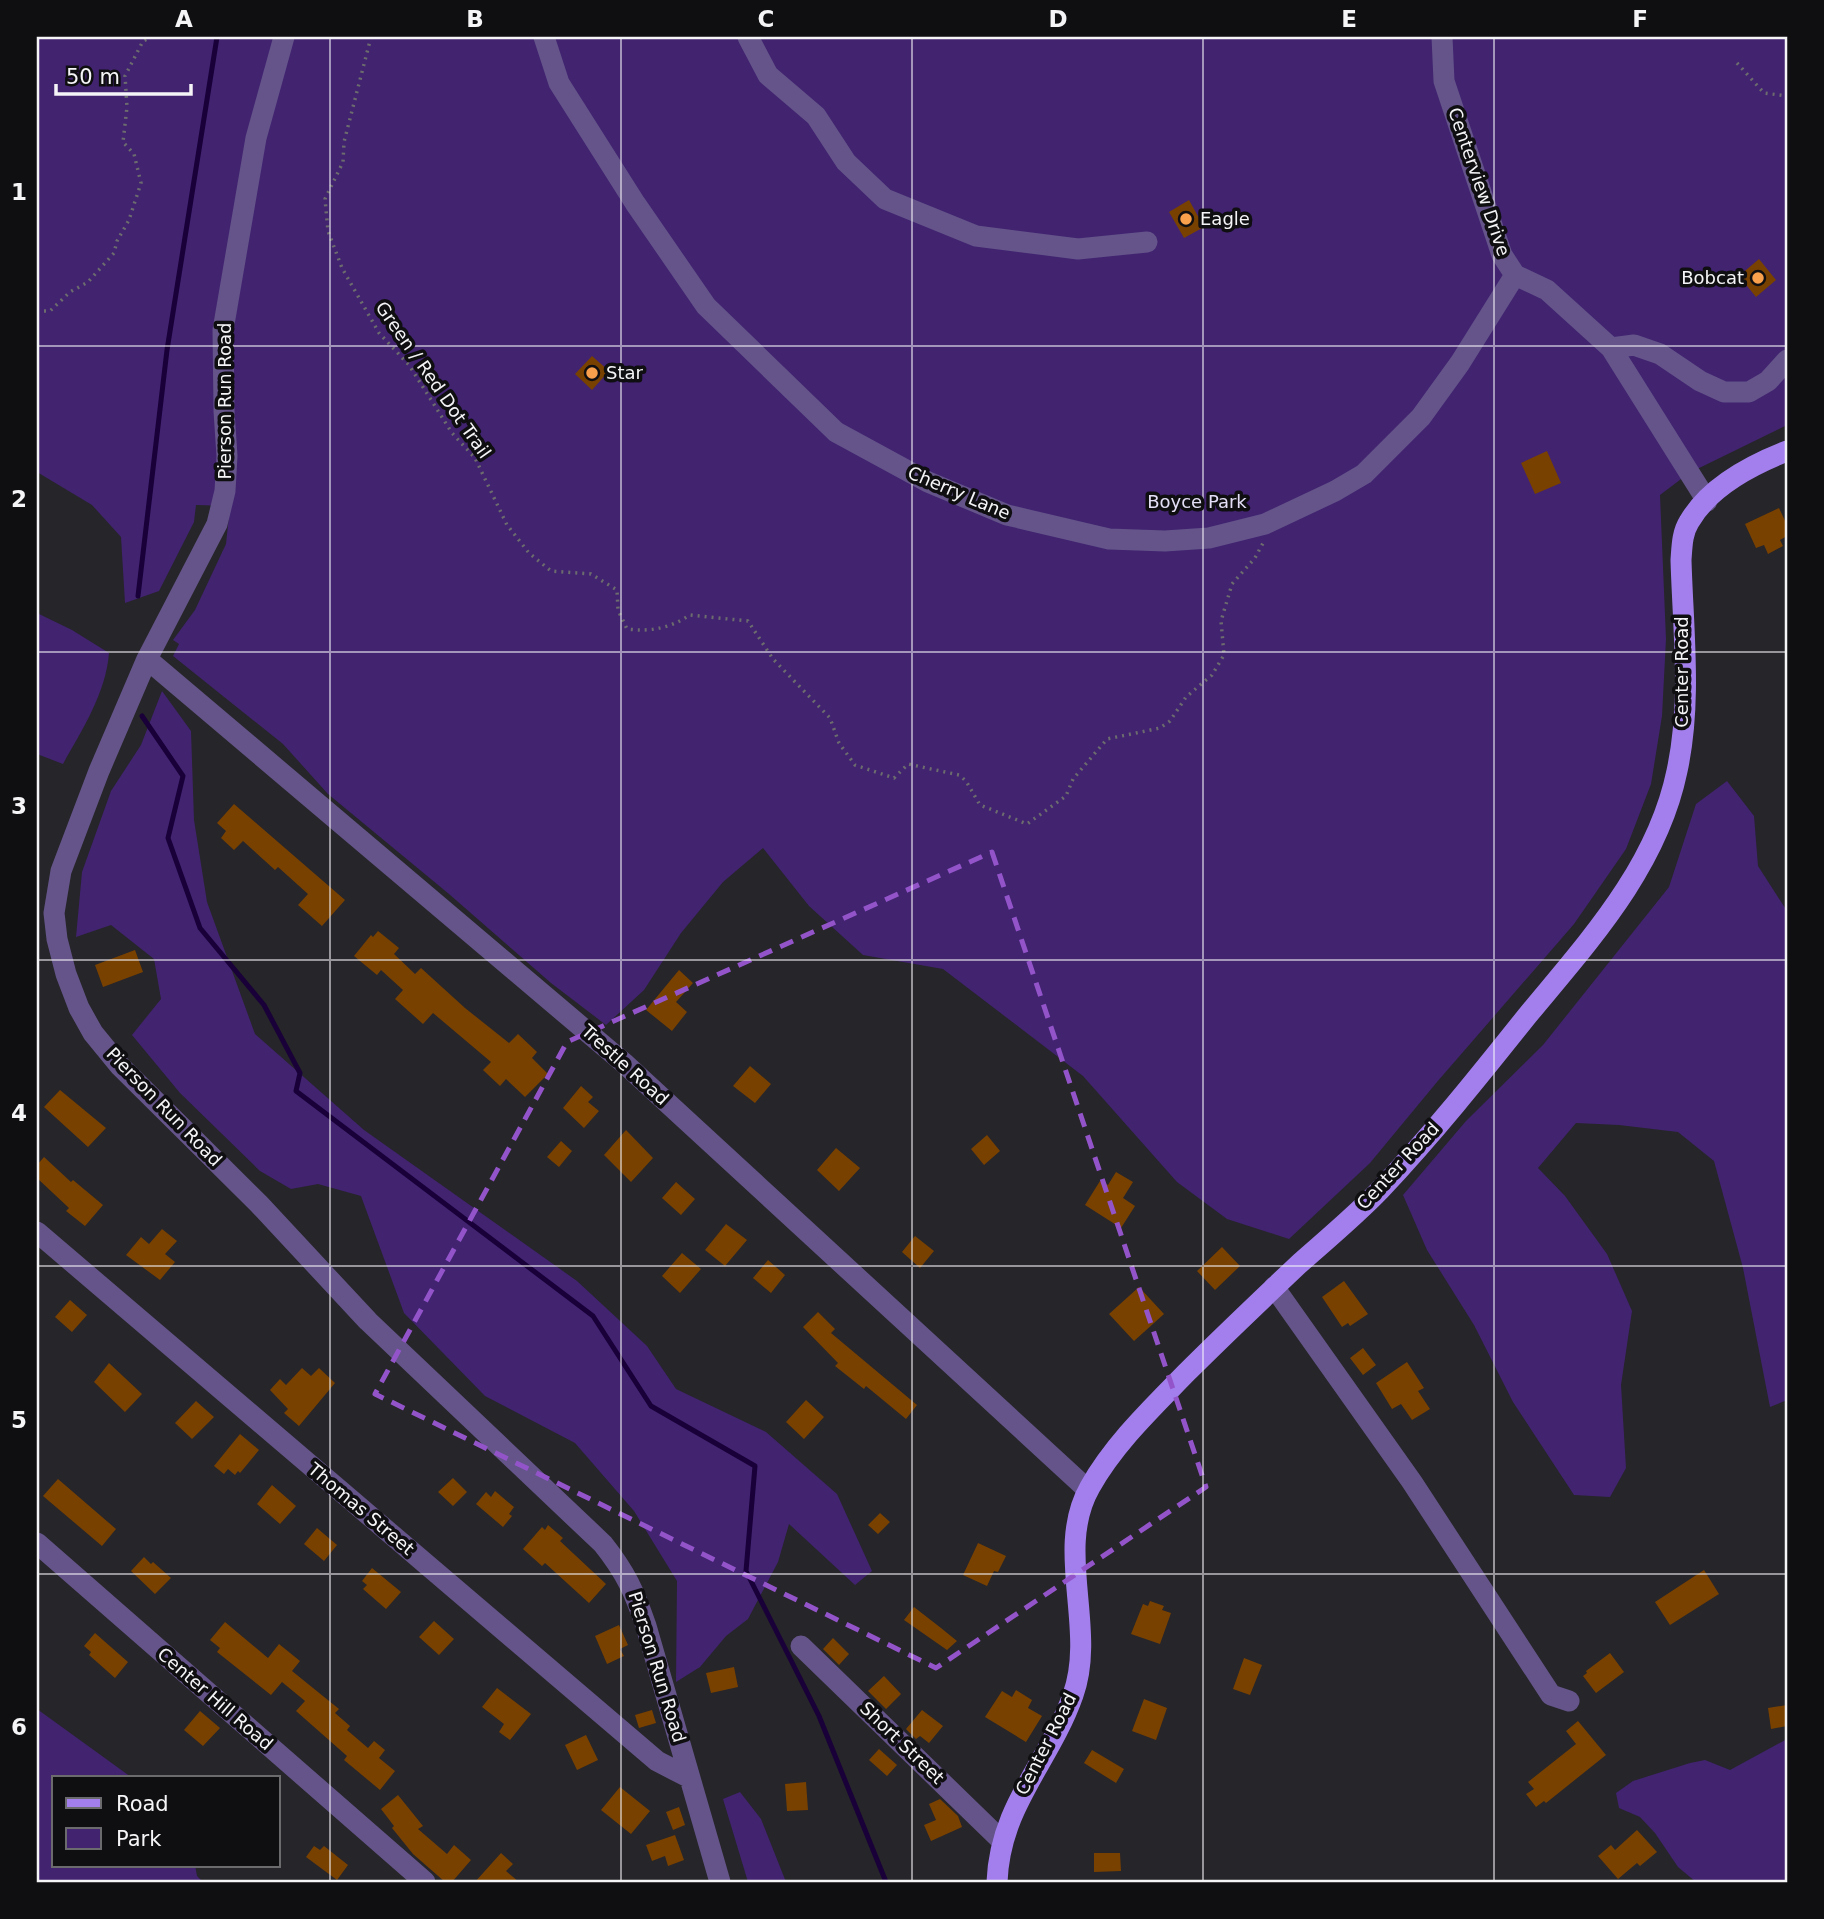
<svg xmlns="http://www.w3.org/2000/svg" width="1824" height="1919" font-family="'DejaVu Sans',sans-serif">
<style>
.green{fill:#412370}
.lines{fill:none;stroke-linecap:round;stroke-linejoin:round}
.stream{stroke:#190038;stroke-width:5}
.building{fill:#794100}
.path{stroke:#6c6b6e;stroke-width:3.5;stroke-dasharray:2 5;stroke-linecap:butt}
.minor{stroke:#645489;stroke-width:21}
.major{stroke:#a37fed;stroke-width:21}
.marked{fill:none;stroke:#9354ca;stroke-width:5;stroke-dasharray:14 9;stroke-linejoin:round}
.grid{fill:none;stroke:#f5f4f7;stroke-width:2;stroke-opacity:0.55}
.poi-dot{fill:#f9a04d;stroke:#0f0e10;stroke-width:2.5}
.labels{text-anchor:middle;stroke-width:7;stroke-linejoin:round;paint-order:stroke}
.street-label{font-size:18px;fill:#f5f4f7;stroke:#0f0e10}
.poi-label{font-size:18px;fill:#f5f4f7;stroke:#0f0e10;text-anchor:start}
.park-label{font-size:18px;fill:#e4dff6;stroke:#0f0e10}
.neatline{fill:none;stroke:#f5f4f7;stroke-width:2.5}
.grid-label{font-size:23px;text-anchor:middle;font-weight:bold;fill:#f5f4f7}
</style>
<rect width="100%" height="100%" fill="#262529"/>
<path class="green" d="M37 37H1787V425L1689 473 1660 495 1666 639 1662 716 1651 784 1626 849 1574 924 1437 1082 1370 1163 1289 1239 1227 1219 1177 1182 1083 1076 943 969 863 955 809 906 763 848 723 882 681 933 644 990 606 1025 551 983 449 894 328 794 283 744 173 656 179 644 173 640 195 610 226 544 230 506 196 505 194 522 159 591 125 603 121 537 92 505 37 472Z
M37 613 72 630 109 653C106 693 82 730 63 764L37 754Z
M162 691 191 731 194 820 207 902 255 1034 364 1130 577 1281 647 1346 676 1389 766 1432 837 1494 872 1571 855 1585 789 1524 778 1562 748 1619 726 1636 700 1667 676 1682 677 1581 634 1511 575 1443 485 1396 404 1313 361 1196 318 1184 291 1189 260 1171 180 1093 132 1035 161 999 154 959 111 925 76 937 82 872 111 791 141 745Z
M1727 781 1754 816 1758 866 1787 911V1400L1770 1407 1743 1268 1714 1161 1678 1132 1619 1125 1576 1123 1538 1168 1565 1196 1607 1254 1632 1311 1621 1385 1626 1468 1610 1497 1574 1495 1513 1402 1474 1325 1427 1250 1403 1195 1466 1121 1543 1045 1669 887 1696 804Z
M37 1709 131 1777H54V1865H195L197 1876 203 1882H37Z
M1787 1739V1882H1696L1678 1867 1655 1833 1640 1817 1619 1808 1616 1793 1633 1781 1690 1763 1705 1760 1730 1770Z
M740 1792 761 1819 786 1882H748L723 1799Z"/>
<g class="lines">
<path class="stream" d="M138 596 167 350 217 37
M142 716 183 776 168 838 200 928 264 1005 300 1073 296 1091 593 1316 651 1406 755 1466 746 1571 819 1716 886 1882"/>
</g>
<path class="building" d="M1189 200 1204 227 1184 238 1169 212Z
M1759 259 1776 280 1756 297 1739 276Z
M592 356 609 371 592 390 575 374Z
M1547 451 1561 483 1535 494 1521 463Z
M1779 508 1787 525V536L1780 540 1783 546 1768 554 1764 545 1756 548 1745 524Z
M234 804 345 900 322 926 298 905 308 894 278 867 275 870 243 841 234 850 221 838 226 831 217 823Z
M378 931 399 948 394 954 415 974 421 968 465 1008 509 1043 518 1034 537 1052 532 1058 548 1074 525 1097 506 1079 500 1086 483 1070 491 1062 433 1013 423 1024 395 999 403 990 381 970 377 975 354 956 371 935 373 937Z
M135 950 143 972 103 987 95 965Z
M679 970 693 983 676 1002 687 1012 672 1031 646 1010Z
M750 1066 771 1084 755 1103 733 1086Z
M581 1086 593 1097 588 1102 599 1111 584 1128 563 1108Z
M60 1090 106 1128 88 1147 44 1107Z
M626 1130 653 1158 631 1182 604 1155Z
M987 1135 1000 1151 984 1165 971 1149Z
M561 1141 572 1151 559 1167 547 1157Z
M836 1148 860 1168 839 1191 817 1170Z
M44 1157 71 1182 73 1180 103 1205 85 1226 66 1211 69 1208 37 1178V1165Z
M1116 1172 1133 1182 1123 1198 1135 1206 1121 1228 1085 1205 1100 1181 1108 1185Z
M676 1182 695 1199 681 1215 662 1198Z
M726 1224 747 1240 725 1266 705 1250Z
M162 1229 177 1241 165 1254 175 1262 160 1280 126 1255 141 1237 149 1244Z
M915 1236 934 1251 920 1268 902 1252Z
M1222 1247 1240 1266 1215 1290 1197 1271Z
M682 1253 701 1269 680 1293 662 1276Z
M768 1260 785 1275 771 1293 753 1278Z
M1344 1281 1368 1314 1350 1326 1348 1323 1342 1327 1322 1297Z
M1139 1287 1164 1314 1134 1341 1109 1314Z
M70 1300 87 1315 72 1332 55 1317Z
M818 1312 835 1329 831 1333 917 1405 906 1419 866 1386 864 1389 835 1366 838 1363 803 1327Z
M1363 1348 1376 1365 1363 1375 1350 1358Z
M1407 1362 1424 1388 1418 1391 1430 1409 1412 1420 1401 1404 1392 1409 1376 1383Z
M109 1363 142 1394 125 1412 94 1382Z
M302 1368 311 1376 319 1368 335 1383 299 1426 284 1413 288 1409 270 1390 280 1379 286 1385Z
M806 1400 824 1417 804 1439 786 1422Z
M196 1401 214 1417 192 1439 175 1423Z
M240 1434 259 1450 240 1473 238 1471 235 1475 228 1469 224 1474 214 1466Z
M453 1478 467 1492 453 1506 438 1492Z
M58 1479 116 1529 102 1546 43 1496Z
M272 1485 296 1506 280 1524 257 1504Z
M495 1491 514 1507 509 1514 512 1516 503 1527 476 1504 486 1492 491 1497Z
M880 1513 890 1522 878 1534 868 1525Z
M548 1525 563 1538 560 1541 606 1584 589 1603 545 1563 542 1566 523 1549 542 1527 545 1530Z
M317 1528 337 1545 324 1561 304 1544Z
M978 1543 1006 1556 998 1572 994 1571 987 1586 963 1575Z
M144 1557 151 1564 153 1562 171 1578 155 1594 131 1571Z
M372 1568 401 1592 386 1609 363 1589 367 1585 362 1581Z
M1704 1570 1719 1594 1670 1625 1655 1602Z
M1150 1601 1164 1606 1162 1610 1171 1613 1160 1644 1131 1634 1143 1604 1148 1606Z
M914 1607 941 1628 957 1641 947 1650 904 1620Z
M434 1621 454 1639 439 1655 419 1637Z
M225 1622 268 1658 279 1644 300 1661 292 1671 339 1709 335 1713 350 1726 347 1730 368 1748 374 1741 385 1750 379 1758 395 1771 380 1790 344 1760 347 1756 296 1711 305 1701 282 1682 271 1695 217 1652 220 1648 210 1640Z
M619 1625 628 1645 620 1649 624 1656 607 1664 595 1636Z
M95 1633 128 1662 115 1678 89 1655 91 1652 84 1646Z
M833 1638 849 1654 839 1665 823 1649Z
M1610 1653 1624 1672 1596 1693 1583 1676 1587 1673 1586 1671Z
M1244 1658 1262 1665 1250 1695 1233 1689Z
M734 1667 738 1687 711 1693 706 1673Z
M884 1676 901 1694 886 1709 868 1691Z
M497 1688 531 1714 510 1740 499 1732 504 1724 482 1707Z
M1016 1690 1032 1700 1028 1708 1042 1716 1026 1742 985 1717 1002 1691 1012 1697Z
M1144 1699 1167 1708 1156 1740 1132 1731Z
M1787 1705V1726L1771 1729 1768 1708Z
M652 1710 656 1723 639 1728 635 1715Z
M922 1710 943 1726 929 1743 920 1736 916 1739 906 1729Z
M200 1711 220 1728 203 1746 184 1730Z
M1578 1721 1606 1755 1546 1803 1544 1801 1536 1807 1526 1794 1534 1789 1528 1782 1576 1744 1566 1731Z
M586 1735 598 1760 577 1770 565 1745Z
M879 1749 897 1765 887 1776 869 1760Z
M1092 1750 1124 1769 1116 1783 1084 1763Z
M806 1782 808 1810 787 1811 785 1784Z
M620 1787 650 1811 631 1834 601 1810Z
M398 1795 423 1826 418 1829 447 1854 454 1845 471 1860 452 1882H445L413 1854 392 1828 394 1826 381 1809Z
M940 1799 958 1816 962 1827 931 1841 924 1825 936 1820 929 1804Z
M679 1807 685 1825 673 1830 666 1812Z
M1637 1830 1657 1852 1640 1866 1637 1863 1618 1879 1598 1856 1611 1845 1615 1850Z
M675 1835 684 1860 668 1866 665 1856 652 1861 646 1845Z
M314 1846 320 1850 324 1846 348 1865 337 1880 306 1857Z
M501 1853 513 1864 506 1871 519 1882H475Z
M1094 1853H1120L1121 1871 1094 1872Z"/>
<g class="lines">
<path class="path" d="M371 37 344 142 343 162 325 199 328 231 342 268 379 333 409 365 452 433 475 458 507 525 529 553 551 571 591 574 617 590 618 610 627 629C651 632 670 628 690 615L748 621 773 659 830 718 839 743 855 765 894 778 908 764 959 775 966 781 980 805 1027 824 1066 796 1073 779 1107 739 1160 728 1170 721 1186 697 1212 675 1224 655 1221 621 1232 584 1255 558 1263 543
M1737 63 1764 93 1787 96
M37 311H50L70 292 88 282 114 253 117 241 129 220 141 183 134 154 123 142 127 107 125 76 143 41 152 37"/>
<path class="minor" d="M284 37 256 138 223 330 224 411 227 456 225 491 217 524 147 659 99 771 61 871 54 913 57 939 66 974 79 1008 93 1033 120 1066 259 1204 368 1321 603 1544C626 1573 634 1591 646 1626L720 1882
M544 37 559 83 635 203 706 306 836 432 928 482 1007 515 1109 539 1165 541 1209 538 1265 524 1335 491 1364 474 1421 417 1460 363 1515 275
M748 37 768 75 816 116 846 162 885 199 976 236 1078 249 1147 242
M1442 37 1444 81 1502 255 1515 275 1547 290 1611 348 1707 501
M1611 348 1634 345 1660 354 1700 381 1724 392H1749L1768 381 1787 360
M147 659 624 1063 1088 1490
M37 1232 657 1761 690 1778
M1274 1287 1412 1482 1551 1695 1569 1701
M37 1543 425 1882
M801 1646 1002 1841"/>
<path class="major" d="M997 1882C1000 1805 1049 1763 1073 1695 1097 1628 1054 1550 1090 1487 1114 1444 1152 1408 1186 1373 1223 1336 1261 1300 1299 1264 1326 1240 1355 1216 1380 1190 1432 1135 1480 1075 1527 1016 1588 942 1657 868 1677 771 1692 702 1683 630 1681 560 1682 547 1682 533 1689 522 1709 487 1751 465 1787 451"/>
</g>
<path class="marked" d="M992 852 1206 1487 936 1668 375 1394 567 1042Z"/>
<path class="grid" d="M330 37V1882M621 37V1882M912 37V1882M1203 37V1882M1494 37V1882M37 346H1787M37 652H1787M37 960H1787M37 1266H1787M37 1574H1787"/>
<g class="poi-dot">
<circle cx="1186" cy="219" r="7"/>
<circle cx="1758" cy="278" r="7"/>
<circle cx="592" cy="373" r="7"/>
</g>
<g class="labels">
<g class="street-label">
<text transform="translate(1479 182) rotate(71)" y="6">Centerview Drive</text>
<text transform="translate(433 380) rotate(55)" y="6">Green / Red Dot Trail</text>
<text transform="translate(225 401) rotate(-90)" y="6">Pierson Run Road</text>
<text transform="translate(959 493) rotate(23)" y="6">Cherry Lane</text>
<text transform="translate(1682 672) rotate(-90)" y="6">Center Road</text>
<text transform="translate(625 1065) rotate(42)" y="6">Trestle Road</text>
<text transform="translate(164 1107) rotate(46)" y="6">Pierson Run Road</text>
<text transform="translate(1398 1166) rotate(-47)" y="6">Center Road</text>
<text transform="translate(361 1509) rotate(40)" y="6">Thomas Street</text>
<text transform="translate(657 1667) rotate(73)" y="6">Pierson Run Road</text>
<text transform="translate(215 1699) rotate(41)" y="6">Center Hill Road</text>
<text transform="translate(902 1743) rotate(44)" y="6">Short Street</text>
<text transform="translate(1046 1744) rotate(-63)" y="6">Center Road</text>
</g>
<g class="poi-label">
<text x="1200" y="225">Eagle</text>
<text x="1744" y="284" text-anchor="end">Bobcat</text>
<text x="606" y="379">Star</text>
</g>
<g class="park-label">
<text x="1197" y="508">Boyce Park</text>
</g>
</g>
<rect width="1824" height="1919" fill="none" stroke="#0f0e10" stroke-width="77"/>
<rect x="52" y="1776" width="228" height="91" fill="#0f0e10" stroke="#6b6a6c" stroke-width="2"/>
<rect x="66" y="1798" width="35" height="10" fill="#a37fed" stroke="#6b6a6c" stroke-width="2"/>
<text x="116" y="1811" font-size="21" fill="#f5f4f7">Road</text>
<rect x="66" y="1828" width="35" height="21" fill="#412370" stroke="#6b6a6c" stroke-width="2"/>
<text x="116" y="1846" font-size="21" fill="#f5f4f7">Park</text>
<path d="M56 84v10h135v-10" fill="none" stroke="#f5f4f7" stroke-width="3.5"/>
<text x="66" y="84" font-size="21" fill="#f5f4f7" stroke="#0f0e10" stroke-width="5" paint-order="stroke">50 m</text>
<rect x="38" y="38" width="1748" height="1843" class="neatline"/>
<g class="grid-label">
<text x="184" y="27">A</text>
<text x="475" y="27">B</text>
<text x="766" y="27">C</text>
<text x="1058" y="27">D</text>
<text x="1349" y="27">E</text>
<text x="1640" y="27">F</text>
<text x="19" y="200">1</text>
<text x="19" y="507">2</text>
<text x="19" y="814">3</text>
<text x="19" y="1121">4</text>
<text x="19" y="1428">5</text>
<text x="19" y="1735">6</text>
</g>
</svg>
